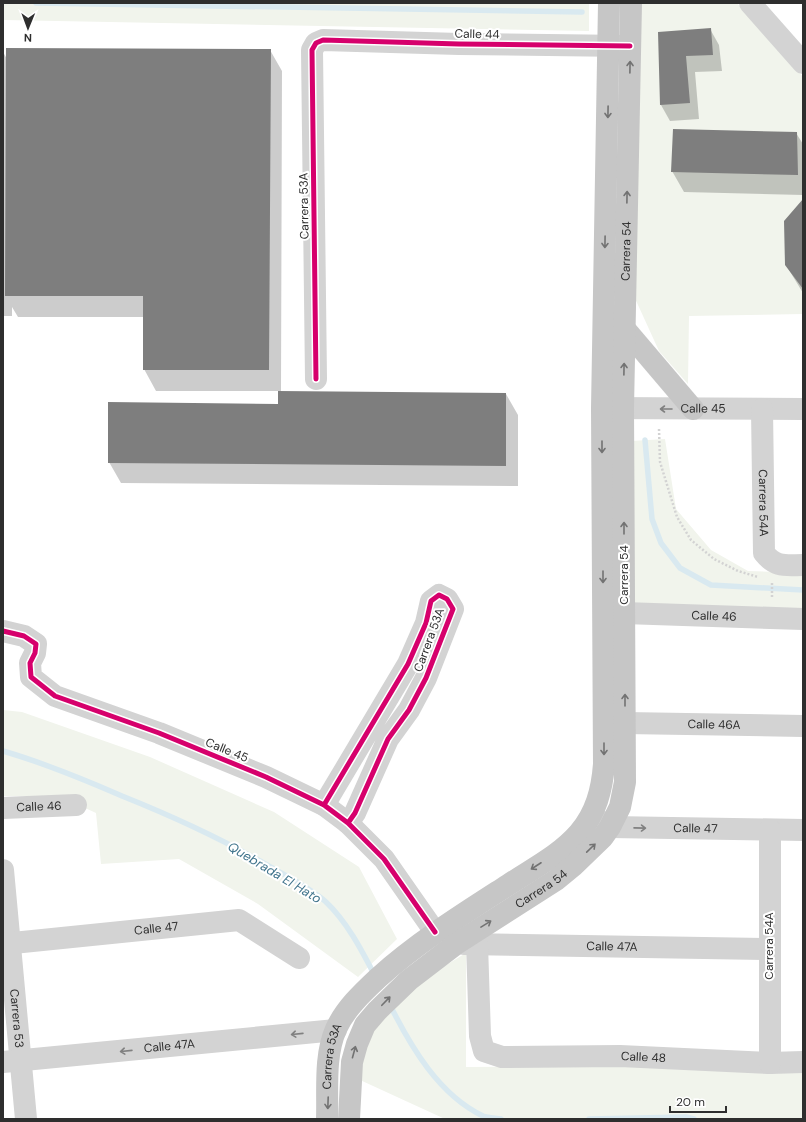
<svg xmlns="http://www.w3.org/2000/svg" width="806" height="1122" font-family="'DM Sans',sans-serif">
<style>
.green{fill:#f1f4ec}
.shadow{fill:#0003}
.lines{fill:none;stroke-linecap:round;stroke-linejoin:round}
.stream{stroke:#d9e9f0;stroke-width:5.5}
.building{fill:#7e7e7e}
.path{stroke:#d3d3d3;stroke-width:2.5;stroke-dasharray:2 2;stroke-linecap:butt}
.minor{stroke:#d3d3d3;stroke-width:22}
.major{stroke:#c6c6c6;stroke-width:22}
.cycleway-casing{stroke:#fff;stroke-width:8}
.cycleway{stroke:#d6006c;stroke-width:5}
.oneway{stroke:#727272}
.oneway2{stroke:#808080}
.labels{text-anchor:middle;stroke-width:4;stroke-linejoin:round;paint-order:stroke}
.street-label{font-size:12px;fill:#2e2e2e;stroke:#fff}
.water-label{font-size:13px;font-style:italic;fill:#40748c;stroke:#fff}
</style>
<rect width="100%" height="100%" fill="#fff"/>
<path class="green" d="M3 3H589V31L3 20Z
M641 3H737L803 77V314L689 316 688 384 659 351 633 294Z
M665 439 676 509 711 550 748 571 803 573V611L629 604 631 441Z
M3 710 22 712 150 757 274 812 359 867 397 939 358 977 258 904 179 859 101 864 96 813 59 796H3Z
M466 953V1067L803 1065V1119H445L360 1080 368 1033 388 1009 433 973Z"/>
<path class="shadow" d="M710 29 719 45 722 71 695 72 699 119 670 121 661 105 659 33Z
M270 50 282 71 281 392 506 394 518 415V486L121 483 109 462 279 405V391H156L144 369V317H18L12 307V316H3V52L7 59Z
M796 133 803 144V195L684 192 672 171Z
M803 201V293L786 265Z"/>
<g class="lines">
<path class="stream" d="M36 3 582 12
M645 440 652 519 661 543 680 568 711 585 803 590
M3 751C44 763 83 779 122 796 172 816 220 838 267 865 286 876 309 887 326 902 347 922 361 949 374 974
M390 1005C411 1047 439 1095 483 1116 489 1118 496 1118 501 1119
M589 1119 686 1117 694 1119"/>
</g>
<path class="building" d="M711 28 713 55 686 56 690 103 660 105 658 32Z
M6 48 271 49 269 370H143V296H5Z
M673 129 797 132 798 175 671 172Z
M803 199V289L785 265 784 221Z
M278 391 506 393V466L108 463V402L278 404Z"/>
<g class="lines">
<path class="path" d="M659 429 660 462 677 517 691 540 714 559 738 571 758 577
M772 597V582"/>
<g class="minor">
<path d="M750 3 803 63"/>
<path d="M316 379 312 50 316 43 323 40 459 44 627 46"/>
<path id="s1" d="M603 408 803 409"/>
<path id="s2" d="M762 409 764 553C776 568 786 565 803 565"/>
<path id="s3" d="M624 613 803 619"/>
<path d="M3 631 24 636 36 644 35 653 30 663 31 677 55 696 159 733 266 777 324 805 348 823 384 859 435 932"/>
<path id="s4" d="M625 723 803 726"/>
<path d="M324 805 408 664 426 623 431 601 439 595 447 599 453 609 426 678 409 710 388 739 355 813 348 823"/>
<path id="s5" d="M3 808 76 805"/>
<path id="s6" d="M595 818 610 827 803 830"/>
<path id="s7" d="M3 870 26 1119"/>
<path id="s8" d="M3 944 239 920 299 958"/>
<path id="s9" d="M464 944 768 949"/>
<path id="s10" d="M477 944 480 1036 484 1051 502 1057 620 1056 770 1063 803 1062"/>
<path id="s11" d="M3 1062 336 1030"/>
<path d="M770 1063V830"/>
</g>
<g class="major">
<path d="M625 329 693 409"/>
<path id="s12" d="M327 1119C328 1091 324 1056 336 1029 345 1009 362 993 378 978 418 942 463 914 508 885 532 869 560 855 579 833 596 813 602 790 604 764L602 408 609 3"/>
<path id="s13" d="M349 1119 352 1062 357 1044 365 1025 377 1011 409 980 456 944 556 880 573 866 603 837 610 827 620 807 625 782 623 408 631 3"/>
</g>
<defs>
<path id="cycleway" d="M316 379 312 50 316 43 323 40 459 44 630 46
M3 631 24 636 36 644 35 653 30 663 31 677 55 696 159 733 266 777 324 805 348 823 384 859 435 932
M324 805 408 664 426 623 431 601 439 595 447 599 453 609 426 678 409 710 388 739 355 813 348 823"/>
</defs>
<use href="#cycleway" class="cycleway-casing"/>
<use href="#cycleway" class="cycleway"/>
</g>
<defs><path id="oneway-shaft" d="M-6 0H5M1.5-3L5.5 0L1.5 3" fill="none" stroke-width="1.6" stroke-linecap="round" stroke-linejoin="round"/></defs>
<g class="oneway">
<use href="#oneway-shaft" transform="translate(630 67) rotate(-89)"/>
<use href="#oneway-shaft" transform="translate(608 112) rotate(91)"/>
<use href="#oneway-shaft" transform="translate(627 197) rotate(-89)"/>
<use href="#oneway-shaft" transform="translate(605 242) rotate(91)"/>
<use href="#oneway-shaft" transform="translate(624 369) rotate(-89)"/>
<use href="#oneway-shaft" transform="translate(602 447) rotate(90)"/>
<use href="#oneway-shaft" transform="translate(624 528) rotate(-90)"/>
<use href="#oneway-shaft" transform="translate(603 577) rotate(90)"/>
<use href="#oneway-shaft" transform="translate(625 700) rotate(-90)"/>
<use href="#oneway-shaft" transform="translate(604 749) rotate(90)"/>
<use href="#oneway-shaft" transform="translate(591 848) rotate(-44)"/>
<use href="#oneway-shaft" transform="translate(536 866) rotate(147)"/>
<use href="#oneway-shaft" transform="translate(486 924) rotate(-32)"/>
<use href="#oneway-shaft" transform="translate(386 1001) rotate(-46)"/>
<use href="#oneway-shaft" transform="translate(354 1052) rotate(-75)"/>
<use href="#oneway-shaft" transform="translate(328 1103) rotate(92)"/>
</g>
<g class="oneway2">
<use href="#oneway-shaft" transform="translate(666 409) rotate(180)"/>
<use href="#oneway-shaft" transform="translate(640 828) rotate(1)"/>
<use href="#oneway-shaft" transform="translate(297 1034) rotate(174)"/>
<use href="#oneway-shaft" transform="translate(126 1051) rotate(174)"/>
</g>
<g class="labels">
<g class="street-label">
<text transform="translate(477 34) rotate(1)" y="4">Calle 44</text>
<text transform="translate(304 206) rotate(-91)" y="4">Carrera 53A</text>
<text dy="4" stroke="none"><textPath href="#s13" startOffset="992">Carrera 54</textPath></text>
<text dy="4" stroke="none"><textPath href="#s1" startOffset="100">Calle 45</textPath></text>
<text dy="4" stroke="none"><textPath href="#s2" startOffset="94">Carrera 54A</textPath></text>
<text transform="translate(624 575) rotate(-90)" y="4">Carrera 54</text>
<text dy="4" stroke="none"><textPath href="#s3" startOffset="90">Calle 46</textPath></text>
<text transform="translate(429 640) rotate(-70)" y="4">Carrera 53A</text>
<text dy="4" stroke="none"><textPath href="#s4" startOffset="89">Calle 46A</textPath></text>
<text transform="translate(227 750) rotate(22)" y="4">Calle 45</text>
<text dy="4" stroke="none"><textPath href="#s5" startOffset="36">Calle 46</textPath></text>
<text dy="4" stroke="none"><textPath href="#s6" startOffset="103">Calle 47</textPath></text>
<text dy="4" stroke="none"><textPath href="#s13" startOffset="320">Carrera 54</textPath></text>
<text dy="4" stroke="none"><textPath href="#s8" startOffset="154">Calle 47</textPath></text>
<text dy="4" stroke="none"><textPath href="#s9" startOffset="148">Calle 47A</textPath></text>
<text transform="translate(769 946) rotate(-90)" y="4">Carrera 54A</text>
<text dy="4" stroke="none"><textPath href="#s7" startOffset="149">Carrera 53</textPath></text>
<text dy="4" stroke="none"><textPath href="#s11" startOffset="167">Calle 47A</textPath></text>
<text dy="4" stroke="none"><textPath href="#s10" startOffset="268">Calle 48</textPath></text>
<text dy="4" stroke="none"><textPath href="#s12" startOffset="63">Carrera 53A</textPath></text>
</g>
<g class="water-label">
<text transform="translate(275 872) rotate(31)" y="5">Quebrada El Hato</text>
</g>
</g>
<rect width="806" height="1122" fill="none" stroke="#2e2e2e" stroke-width="8"/>
<g transform="translate(28 28) rotate(181)" stroke="#ffffff" stroke-width="3" paint-order="stroke">
<path d="M0-3L7 15L0 10L-7 15Z" fill="#2e2e2e"/>
<text y="-6" font-size="11" font-weight="bold" text-anchor="middle" fill="#2e2e2e">N</text>
</g>
<path d="M670 1106v6h56v-6" fill="none" stroke="#2e2e2e" stroke-width="2"/>
<text x="676" y="1106" font-size="12" fill="#2e2e2e" stroke="#ffffff" stroke-width="3" paint-order="stroke">20 m</text>
</svg>
